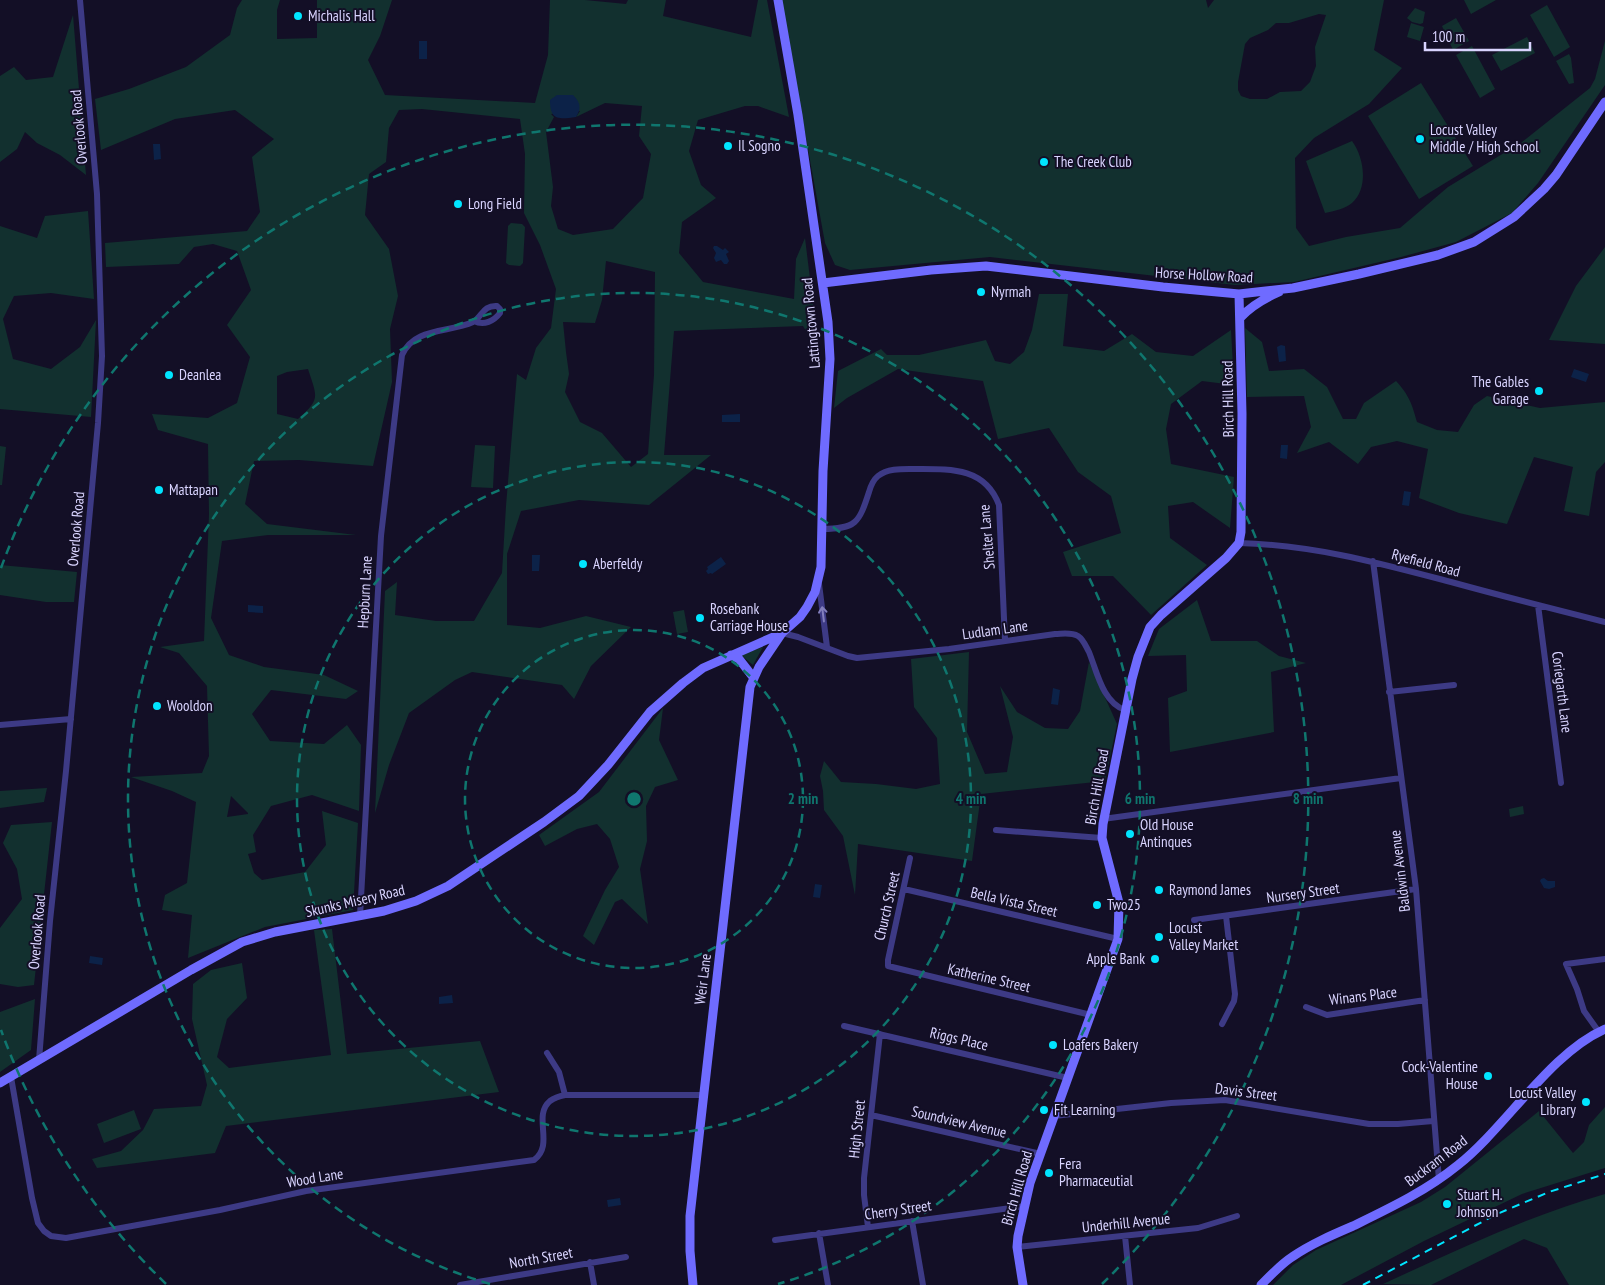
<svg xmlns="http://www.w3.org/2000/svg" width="1605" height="1285" font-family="'PT Sans Narrow',sans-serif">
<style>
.green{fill:#12302f;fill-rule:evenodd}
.water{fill:#0c2248}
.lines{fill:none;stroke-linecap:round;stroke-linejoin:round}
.street{stroke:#3d3a85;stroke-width:6}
.secondary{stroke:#6f6bff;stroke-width:9}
.rail{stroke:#00e5ff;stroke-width:2;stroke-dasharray:8 6;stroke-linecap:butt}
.oneway{stroke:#837fbc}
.ring{fill:none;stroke:#0f766e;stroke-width:2.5;stroke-dasharray:9 6}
.poi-dot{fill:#00e5ff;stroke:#130f26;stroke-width:2}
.labels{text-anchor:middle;stroke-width:4;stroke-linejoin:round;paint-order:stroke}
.poi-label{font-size:15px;fill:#d9d4ff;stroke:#130f26;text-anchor:start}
.street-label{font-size:15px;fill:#d9d4ff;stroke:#130f26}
.centre{fill:#0f766e;stroke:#130f26;stroke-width:2.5}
.ring-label{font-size:15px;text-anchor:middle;font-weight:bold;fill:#0f766e;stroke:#130f26;stroke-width:4;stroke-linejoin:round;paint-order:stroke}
</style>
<rect width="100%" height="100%" fill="#130f26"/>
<path class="green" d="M242 0H280L277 10V39L317 38V0H392L380 36 368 60 385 95 535 103 548 55 550 0H585L626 4 628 0H666L663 16 751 37 758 0H767L789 117 758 106H745L698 120 689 151 701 185 716 198 682 222 679 253 703 282 794 299 796 259 805 238 819 352 803 326 674 331 664 455H711L649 505 579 500 521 511 507 554V625L540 628 586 616 631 627 591 666 574 699 562 685 472 672 455 680 409 713 389 765 375 813 385 591 397 582 395 615 436 621H474L502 573 506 506 517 374 526 380 536 348 551 328 556 289 540 245 524 213 525 154 520 119 422 109 399 110 389 128 386 162 369 174 365 215 389 249 398 296 390 329 392 382 373 466 299 460 254 461 245 504 267 524 356 535H268L222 541 211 618 229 655 264 667 324 675 358 691 346 699 271 690 252 714 270 741 324 744 347 725 361 745 359 811 312 795 271 806 253 835 256 852 248 854 254 873 262 880 305 872 326 845 322 811 358 823 353 910 265 927 188 958 192 915 162 910 165 895 187 883 196 802 172 791 131 777 202 773 209 756 207 686 179 653 160 647 204 641 209 514 208 444 158 430 152 414 208 418 237 403 250 357 227 325 251 290 237 251 213 244 194 247 179 264 106 267 105 243 247 231 260 212 252 157 274 139 235 110 175 119 101 150 95 99 129 89 186 67 230 35 237 8ZM605 103 642 106 639 136 651 154 643 198 613 229 573 235 558 229 551 206 553 187 546 132 554 117 551 114 580 111 576 117ZM606 261 655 272 654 375 648 454 631 467 602 433 580 422 565 392 569 374 566 352 563 322 595 323 602 300ZM308 369C317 397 321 399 298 419L277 414V376L287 372ZM231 796 248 813V814L227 817Z
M781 0H1206L1208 8 1214 0H1384L1374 50 1402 68 1369 104 1314 138 1295 158 1296 228 1309 246 1346 237 1400 228 1448 187 1522 142 1590 88 1595 79 1605 41V85L1538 183 1512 213 1456 242 1401 257 1294 282 1235 285 990 257 850 270 835 265 825 243ZM1319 14 1326 15 1315 47 1316 66 1310 82 1301 91 1280 92 1267 99H1250L1241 96 1238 90V82L1245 44 1250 38 1268 30 1276 23H1289Z
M1464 0H1496L1471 14Z
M1547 5 1570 47 1554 57 1530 15Z
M1415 8 1425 12 1423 23 1420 24 1412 22 1407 18Z
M73 15 86 175 60 155 37 143 25 132 17 149 0 162V76L14 67 26 80 53 77Z
M1456 18 1469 41 1453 50 1442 26Z
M1411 23 1424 27 1420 41 1407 37Z
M1527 37 1535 53 1501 71 1492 55Z
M1472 46 1495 89 1480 98 1456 55Z
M1569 54 1571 58 1574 83 1569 84 1556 61Z
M1421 83 1473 166 1419 199 1368 116Z
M1352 141C1364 157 1369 188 1352 203 1345 209 1334 211 1325 213L1306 161Z
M88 211 94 299 51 293 14 296 3 319 13 359 51 369 80 347 96 320 91 417 0 409V226L37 238 45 216Z
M511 223 522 224 525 227 523 263 520 266 509 265 506 263 508 226Z
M1605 247V344L1549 340 1576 286Z
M1039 294H1068L1063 346 1104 351 1132 334 1156 352 1193 356 1231 330 1234 385 1202 381 1171 404 1166 429 1171 464 1234 477 1230 528 1193 502 1168 506 1170 538 1207 565 1151 615 1113 576H1072L1063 552 1121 533 1111 496 1078 472 1049 428 998 439 983 381 898 369 847 398 834 408 838 371 881 349 887 355H919L986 340 995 361 1010 364 1024 352 1032 330Z
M1245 328 1262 342 1269 371 1304 369 1327 387 1343 419H1356L1364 403 1396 381C1409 395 1412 404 1417 422L1437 430 1458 432 1474 405 1487 396 1540 408 1605 402V462L1596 472 1589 516 1564 511 1573 467 1534 457 1507 524 1459 513 1419 498 1428 449 1397 441 1371 447 1358 464 1329 442 1297 453 1311 427 1304 396 1247 397Z
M475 445 495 446 493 488 471 487Z
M0 446 6 447 2 485H0Z
M0 565 77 572 74 602H46L0 595Z
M1197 600 1211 641H1257L1279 656 1306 663 1271 672 1274 732 1170 752 1168 698 1187 691 1186 655 1148 656 1159 629Z
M684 610 688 632 677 634 673 612Z
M763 647 753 665 741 655Z
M969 652 967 732 985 774 1007 772 1013 737 1000 686 1017 712 1045 728 1068 729 1080 711 1089 662 1117 724 1105 781 981 794 972 861 858 844 855 895 843 836 824 810 823 791 820 776 824 761 841 782 876 784 916 789 940 784 937 738 914 707 911 659Z
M663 708 659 740 678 780 655 787 646 806 647 841 640 869 648 924 622 899 615 902 594 945 583 936 605 890 619 867 610 839 597 824 577 829 545 846 539 835 599 792Z
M47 788 44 802 0 808V791Z
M1523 806 1524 814 1510 817 1509 809Z
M52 822 34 985 18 987 0 984V928L22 899 17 869 3 843 11 825Z
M332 929 347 1054 480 1041 499 1092 226 1126 215 1153 97 1168 92 1159 121 1151 143 1130 154 1109 201 1106 207 1085 192 1019 193 984 211 970 242 963 247 998 227 1019 217 1057 229 1068 331 1055 314 930Z
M35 999 31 1050 0 1072V1012Z
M1605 1107V1168L1522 1194 1424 1241 1341 1285H1273L1293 1265 1316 1250 1421 1202 1445 1187 1539 1111 1573 1153 1584 1142 1589 1125Z
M134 1110 141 1129 104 1143 97 1124Z
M1605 1194V1285H1569L1547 1248 1524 1239 1431 1285 1383 1284C1455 1251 1528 1216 1605 1194Z"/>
<path class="water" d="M419 41H427V59H419Z
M557 95H573C580 102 582 108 576 117 557 120 550 119 550 100Z
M153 144H160L161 159 154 160Z
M714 246H717L723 250 725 248 729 252 726 254 729 261 727 264H724L721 260 716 262 714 258 716 253 713 248Z
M1281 345 1285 346 1286 361 1279 362 1277 347Z
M1574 369 1589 374 1586 382 1571 377Z
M740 414V422H722V415Z
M1281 445H1288L1287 459 1280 458Z
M1404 491 1411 492 1409 506 1402 505Z
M532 555H540L539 571H532Z
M721 557 726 564 712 574 711 573 708 574 706 571 708 569 707 567Z
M248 605 263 606V613L248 612Z
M1053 688 1060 690 1058 705 1051 704Z
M1544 878 1548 881H1555V887L1549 889 1544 888 1540 881 1541 879Z
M815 884 822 885 820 898 813 897Z
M90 956 103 958 102 965 89 963Z
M452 995 453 1003 439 1004V997Z
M620 1198 621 1205 608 1207 607 1200Z"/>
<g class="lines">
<path class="street" d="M822 529C856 529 859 523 869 492 871 485 873 480 878 476 888 468 903 469 915 469 950 469 985 467 999 505L1005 641
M1239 543C1314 545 1379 563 1451 582 1502 596 1553 609 1605 622
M1373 561 1416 889 1439 1180
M819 584 827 647
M1538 605 1561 783
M782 633 798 637 848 656 857 658 949 649 1055 634C1062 634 1071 632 1078 636 1084 640 1086 647 1089 652 1097 672 1103 703 1125 710
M1389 692 1454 685
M0 725 71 719
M1103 819 1401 778
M996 830 1102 838
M910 858 888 960V966L1091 1015
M904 889 1118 939
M360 916 381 536 402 355C414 327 449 333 473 322 482 317 483 305 497 306L500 309V313C494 321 484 326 474 321
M1194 920 1416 889
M1306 1007 1327 1015 1425 1000
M1222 1024 1234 1001 1235 994 1226 916
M844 1026 1068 1078
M1599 1032 1584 1011 1577 989 1566 964 1605 959
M547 1053 559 1072 565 1095
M39 1060 50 921 66 771 98 423 102 356 97 194 80 0
M11 1077 32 1198 38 1223 44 1231 51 1236 66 1238 220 1210 306 1191 534 1160C555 1145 532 1116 550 1101 554 1098 560 1096 565 1095H703
M871 1115 1041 1154
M1054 1116 1171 1103 1225 1100 1369 1124H1398L1433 1121
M912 1221 923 1285
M868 1227 864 1195V1178L880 1034
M819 1233 828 1285
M1125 1236 1130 1285
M775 1240 1025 1206
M1017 1247 1198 1228 1237 1216
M590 1262 594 1285
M460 1285 626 1257"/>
<path class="secondary" d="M823 283 931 270 986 266 1163 287 1239 294 1293 288 1359 274 1438 255 1474 242 1514 217 1544 189 1556 175 1605 102
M1240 318C1251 306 1263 299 1279 292
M731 655 739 659 753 677
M0 1083 191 970 242 942 275 932 384 911 416 901 448 886 544 822 579 796 608 765 650 712 683 683 703 668 780 634
M693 1285 690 1251V1216L750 687 759 667 782 633 800 617 807 607 815 592 821 567 823 471 830 359 828 322 798 115 778 0
M1023 1285 1017 1247 1018 1236 1030 1183 1118 939 1119 903 1102 838 1103 824 1132 679 1138 657 1150 627 1161 615 1226 558 1239 543 1241 532 1242 414 1239 294
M1261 1285C1271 1275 1281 1264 1292 1257 1311 1244 1332 1235 1353 1226 1390 1208 1426 1191 1458 1165 1506 1127 1550 1053 1605 1029"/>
<path class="rail" d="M1363 1285 1497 1214 1549 1192 1605 1174"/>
</g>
<defs><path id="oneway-shaft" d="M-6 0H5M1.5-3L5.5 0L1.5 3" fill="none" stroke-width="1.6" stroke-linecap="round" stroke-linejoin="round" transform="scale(1.25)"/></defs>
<use class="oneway" href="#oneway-shaft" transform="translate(823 614) rotate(-97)"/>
<g class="ring">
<circle cx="634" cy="799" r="169"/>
<circle cx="634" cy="799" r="337"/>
<path d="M490 1284A506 506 0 1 1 778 1284"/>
<path d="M166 1284A674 674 0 0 1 1 1030M1 568A674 674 0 1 1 1102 1284"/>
</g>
<g class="poi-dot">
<circle cx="298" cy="16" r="5"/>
<circle cx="1420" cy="139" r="5"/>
<circle cx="728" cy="146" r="5"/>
<circle cx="1044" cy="162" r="5"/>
<circle cx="458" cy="204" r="5"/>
<circle cx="981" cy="292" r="5"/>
<circle cx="169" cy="375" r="5"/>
<circle cx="1539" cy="391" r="5"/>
<circle cx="159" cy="490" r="5"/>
<circle cx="583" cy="564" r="5"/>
<circle cx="700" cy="618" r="5"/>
<circle cx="157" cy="706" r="5"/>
<circle cx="1130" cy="834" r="5"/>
<circle cx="1159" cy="890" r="5"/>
<circle cx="1097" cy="905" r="5"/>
<circle cx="1159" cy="937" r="5"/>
<circle cx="1155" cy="959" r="5"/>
<circle cx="1053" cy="1045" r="5"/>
<circle cx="1488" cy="1076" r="5"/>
<circle cx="1586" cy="1102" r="5"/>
<circle cx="1044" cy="1110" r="5"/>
<circle cx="1049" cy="1173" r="5"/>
<circle cx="1447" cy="1204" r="5"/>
</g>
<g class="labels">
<g class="poi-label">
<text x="308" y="21">Michalis Hall</text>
<text x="1430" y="135">Locust Valley<tspan x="1430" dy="17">Middle / High School</tspan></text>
<text x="738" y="151">Il Sogno</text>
<text x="1054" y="167">The Creek Club</text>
<text x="468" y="209">Long Field</text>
<text x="991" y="297">Nyrmah</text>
<text x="179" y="380">Deanlea</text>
<text x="1529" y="387" text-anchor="end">The Gables<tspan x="1529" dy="17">Garage</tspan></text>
<text x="169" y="495">Mattapan</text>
<text x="593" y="569">Aberfeldy</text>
<text x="710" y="614">Rosebank<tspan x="710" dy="17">Carriage House</tspan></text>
<text x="167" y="711">Wooldon</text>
<text x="1140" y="830">Old House<tspan x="1140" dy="17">Antinques</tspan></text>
<text x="1169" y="895">Raymond James</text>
<text x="1107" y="910">Two25</text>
<text x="1169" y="933">Locust<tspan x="1169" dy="17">Valley Market</tspan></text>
<text x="1145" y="964" text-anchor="end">Apple Bank</text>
<text x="1063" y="1050">Loafers Bakery</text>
<text x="1478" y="1072" text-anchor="end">Cock-Valentine<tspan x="1478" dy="17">House</tspan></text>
<text x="1576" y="1098" text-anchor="end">Locust Valley<tspan x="1576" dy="17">Library</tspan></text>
<text x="1054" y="1115">Fit Learning</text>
<text x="1059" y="1169">Fera<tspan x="1059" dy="17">Pharmaceutial</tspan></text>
<text x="1457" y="1200">Stuart H.<tspan x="1457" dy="17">Johnson</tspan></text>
</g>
<g class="street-label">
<text transform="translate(79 127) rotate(-95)" y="5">Overlook Road</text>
<text transform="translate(1204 275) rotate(3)" y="5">Horse Hollow Road</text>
<text transform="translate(811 323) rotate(-95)" y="5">Lattingtown Road</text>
<text transform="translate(1228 399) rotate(-91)" y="5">Birch Hill Road</text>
<text transform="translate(76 529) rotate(-85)" y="5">Overlook Road</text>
<text transform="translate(987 537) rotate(-95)" y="5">Shelter Lane</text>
<text transform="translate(1426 563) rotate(15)" y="5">Ryefield Road</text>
<text transform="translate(365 592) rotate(-87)" y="5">Hepburn Lane</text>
<text transform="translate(995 630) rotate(-8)" y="5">Ludlam Lane</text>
<text transform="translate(1562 692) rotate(83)" y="5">Coriegarth Lane</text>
<text transform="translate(1097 787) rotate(-80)" y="5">Birch Hill Road</text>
<text transform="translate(1400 871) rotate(-97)" y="5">Baldwin Avenue</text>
<text transform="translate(1303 893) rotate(-8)" y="5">Nursery Street</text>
<text transform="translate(355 901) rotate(-13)" y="5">Skunks Misery Road</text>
<text transform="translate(1014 902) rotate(13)" y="5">Bella Vista Street</text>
<text transform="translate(887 906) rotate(-77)" y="5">Church Street</text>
<text transform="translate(37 932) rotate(-85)" y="5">Overlook Road</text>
<text transform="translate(989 978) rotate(13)" y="5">Katherine Street</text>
<text transform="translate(703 979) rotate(-83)" y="5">Weir Lane</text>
<text transform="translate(1363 996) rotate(-7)" y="5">Winans Place</text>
<text transform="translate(959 1039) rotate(13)" y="5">Riggs Place</text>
<text transform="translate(1246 1092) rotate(7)" y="5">Davis Street</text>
<text transform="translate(959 1122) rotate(13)" y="5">Soundview Avenue</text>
<text transform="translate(857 1129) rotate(-84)" y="5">High Street</text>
<text transform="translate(1436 1161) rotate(-37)" y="5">Buckram Road</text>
<text transform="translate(315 1178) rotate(-9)" y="5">Wood Lane</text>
<text transform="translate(1017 1188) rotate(-74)" y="5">Birch Hill Road</text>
<text transform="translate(898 1210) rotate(-8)" y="5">Cherry Street</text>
<text transform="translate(1126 1223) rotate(-6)" y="5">Underhill Avenue</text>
<text transform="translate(541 1258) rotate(-10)" y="5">North Street</text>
</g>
</g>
<circle cx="634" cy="799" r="8" class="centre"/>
<g class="ring-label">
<text x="803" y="804">2 min</text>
<text x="971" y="804">4 min</text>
<text x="1140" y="804">6 min</text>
<text x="1308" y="804">8 min</text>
</g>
<path d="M1425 42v8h105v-8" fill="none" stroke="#d9d4ff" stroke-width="2.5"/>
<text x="1432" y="42" font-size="15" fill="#d9d4ff" stroke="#130f26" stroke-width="4" paint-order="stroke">100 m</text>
</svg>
